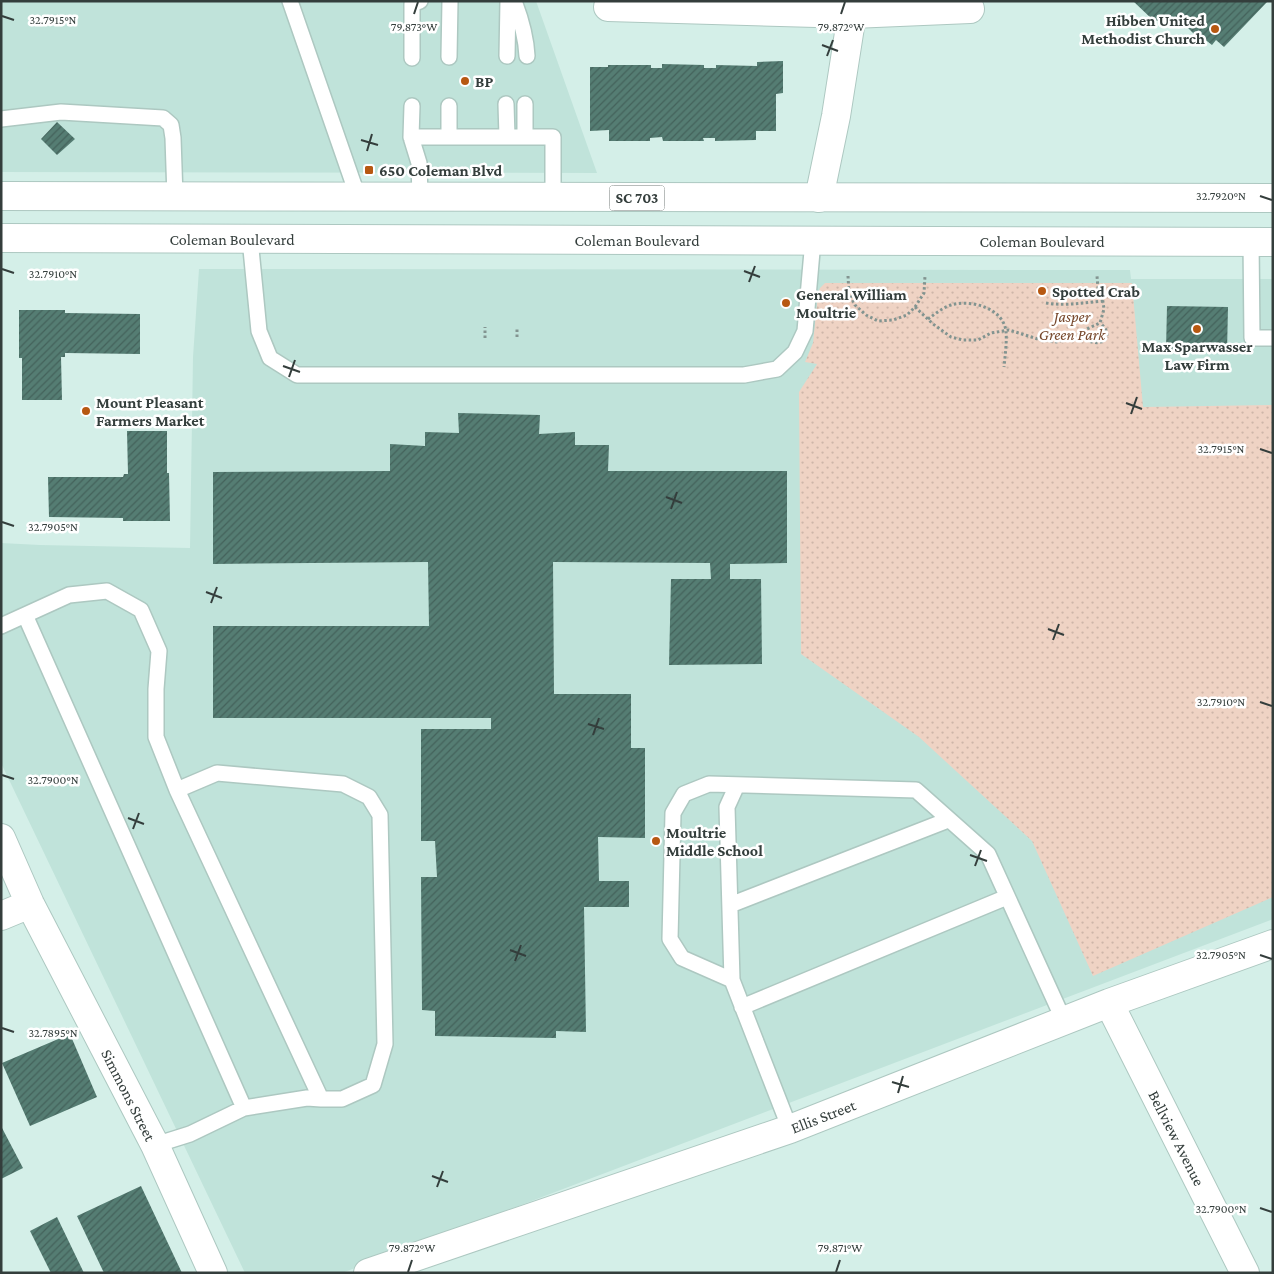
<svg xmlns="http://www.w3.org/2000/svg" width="1274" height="1274" font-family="'Crimson Pro',serif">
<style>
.built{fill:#c0e3da}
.park{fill:url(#park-dots)}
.building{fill:url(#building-hatch)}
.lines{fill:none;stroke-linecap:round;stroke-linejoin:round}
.service-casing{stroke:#adc8c1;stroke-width:18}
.minor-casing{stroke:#adc8c1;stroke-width:30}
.primary-casing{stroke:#adc8c1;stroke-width:30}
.path{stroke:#829490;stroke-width:3;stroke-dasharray:2.5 2.5;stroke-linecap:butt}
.service{stroke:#fff;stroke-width:15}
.minor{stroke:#fff;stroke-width:28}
.primary{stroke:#fff;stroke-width:28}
.ticks{fill:none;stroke:#343e3c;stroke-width:2}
.poi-dot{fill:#b75811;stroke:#fff;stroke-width:2}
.labels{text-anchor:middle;stroke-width:5;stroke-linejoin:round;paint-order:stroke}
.shield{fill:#fff;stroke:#717876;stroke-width:1}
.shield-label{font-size:15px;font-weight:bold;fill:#343e3c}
.poi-label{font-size:16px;font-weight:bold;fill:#343e3c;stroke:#fff;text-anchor:start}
.street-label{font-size:16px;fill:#343e3c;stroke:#fff}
.park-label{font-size:16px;font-style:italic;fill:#76472b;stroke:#fff}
.ticks-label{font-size:12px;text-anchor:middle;fill:#343e3c;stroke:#fff;stroke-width:5;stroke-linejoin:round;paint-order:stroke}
</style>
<defs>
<pattern id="park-dots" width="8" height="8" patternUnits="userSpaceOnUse" patternTransform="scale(1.25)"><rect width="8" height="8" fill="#efd3c4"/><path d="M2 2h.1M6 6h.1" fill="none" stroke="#ceb6a9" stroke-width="1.8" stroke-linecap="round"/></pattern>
<pattern id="building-hatch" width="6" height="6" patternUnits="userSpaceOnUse" patternTransform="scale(1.25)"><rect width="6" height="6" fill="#557d73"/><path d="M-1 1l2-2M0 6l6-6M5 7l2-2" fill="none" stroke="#44625b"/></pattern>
</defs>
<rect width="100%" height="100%" fill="#d4efe8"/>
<path class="built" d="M1 1H536L597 173 1 172Z
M199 269 1130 270 1131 279H1273V919L342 1273H245L1 763V543L40 545 190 548 193 357Z"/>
<path class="park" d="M825 283H1132L1143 407 1273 405V897L1093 976 1032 841 919 737 801 654 799 392 817 364 805 362 813 343 818 294 820 288Z"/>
<path class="building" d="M1133 1H1268L1224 47 1216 40 1212 45 1203 38 1199 39 1179 19 1154 21Z
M783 61V93L776 94V131H756V140L715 141V138H703L704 141H663L662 137 650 138V141H609V130L590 131V67H608V65H651V68H662V64L704 65V68H716V65L757 66V62Z
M57 122 75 139 57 155 41 139Z
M1167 306 1228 307 1227 352 1166 350Z
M19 310H65V313L140 314V354L65 353V357H61L62 400H22V358H19Z
M458 413 540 415 539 434 575 432V445H609L608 471H787V563L730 564V579H761L762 664 669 665 671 579H711L710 563 553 562 554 694H631V748H645V838L598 837 599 881H629V907H584L586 1032 556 1031V1038L435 1036V1011L422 1010 421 877H437L435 841H421V729H491V718H213V626H429L428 562 213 564V472L390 471V444L425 446V432L459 433Z
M127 431H167V473H169L170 521H123V518L49 517 48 477H123L124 474H128Z
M70 1034 97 1097 30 1126 2 1063Z
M1 1126 23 1168 1 1179Z
M141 1186 182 1273H104L77 1216Z
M57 1217 84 1273H51L30 1231Z"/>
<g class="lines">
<defs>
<path id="service" d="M290 1 358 197
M514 1C521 19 526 37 527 56
M507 56 508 1
M449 57 450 1
M412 58V4L420 1
M506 104 507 137
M449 106V137
M1 119 61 112 163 118 171 125 173 138 175 197
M411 137 412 106
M525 137V104
M420 197 419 163 411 137H553V197
M250 239 259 331 270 358 297 375H744L777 369 795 352 805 331 813 240
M1251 241 1252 338H1273
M25 615 244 1108
M1 626 69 595 107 591 141 610 159 651 156 689V737L177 790 321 1099
M730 905 948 820
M732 980 727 807 737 785
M742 1007 1007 897
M790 1129 732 980 682 958 670 939 673 813 684 794 709 784 916 790 988 854 1064 1021
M155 1145 190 1134 244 1108 307 1098 321 1099H342L373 1085 385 1044 380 815 369 797 343 784 217 773 177 790"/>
<path id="minor" d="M851 1 852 14 970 9 967 1
M608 7 852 14 836 116 819 198
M1 838 30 904 155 1145 213 1273
M1 916 30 904
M1109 1003 1245 1273
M368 1273 790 1129 1109 1003 1273 944"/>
<path id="primary" d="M1 196 1273 198
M1 238 1273 242"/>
</defs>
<use href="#service" class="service-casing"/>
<use href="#minor" class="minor-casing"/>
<use href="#primary" class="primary-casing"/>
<path class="path" d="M848 276 849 293 855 305 866 315 878 321 893 320 907 315 915 307 924 293 925 276
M1046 303C1065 306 1083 303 1103 301
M915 307 933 324 951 337 963 340H978L991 333 1009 330 1041 340 1058 342 1100 323 1104 309 1102 295 1098 288 1097 276
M928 319C935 314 942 308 951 305 971 299 1003 308 1006 331 1007 341 1005 357 1004 367
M1078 333C1082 337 1086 341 1092 342 1106 346 1113 333 1100 323
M517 337V327
M485 338V327"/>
<use href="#service" class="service"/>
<use href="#minor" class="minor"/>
<use href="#primary" class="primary"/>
</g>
<path class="ticks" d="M414 14 418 2M841 14 845 2M2 16 14 20M822 45 838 51M827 56 833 40M361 140 378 145M367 151 372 134M1260 196 1272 200M2 269 14 273M744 271 760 277M749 282 755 266M283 366 300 372M289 377 295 360M1126 403 1142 409M1131 414 1137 397M1260 449 1272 453M666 497 682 503M671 509 677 492M2 522 14 526M206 592 222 598M211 603 217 587M1048 629 1064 635M1053 640 1059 624M1260 702 1272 706M588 724 604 729M593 735 599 718M2 775 14 779M128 818 144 824M133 829 139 813M970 855 987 861M975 866 981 850M510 950 526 956M1260 955 1272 959M515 961 521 945M2 1028 14 1032M892 1082 909 1087M898 1093 903 1076M432 1176 448 1182M437 1187 443 1171M1260 1208 1272 1212M408 1272 412 1260M836 1272 840 1260"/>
<g class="poi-dot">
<circle cx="1215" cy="29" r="5"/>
<circle cx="465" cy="81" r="5"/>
<rect x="364" y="165" width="10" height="10" rx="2.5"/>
<circle cx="1042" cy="291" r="5"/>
<circle cx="786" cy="303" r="5"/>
<circle cx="1197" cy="329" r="5"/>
<circle cx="86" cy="411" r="5"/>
<circle cx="656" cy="841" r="5"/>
</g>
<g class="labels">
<rect class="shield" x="609.5" y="185.5" width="55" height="25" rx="4"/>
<g class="shield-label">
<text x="637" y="203">SC 703</text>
</g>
<g class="poi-label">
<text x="1205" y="26" text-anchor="end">Hibben United<tspan x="1205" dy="18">Methodist Church</tspan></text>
<text x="475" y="87">BP</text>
<text x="379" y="176">650 Coleman Blvd</text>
<text x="1052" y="297">Spotted Crab</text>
<text x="796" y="300">General William<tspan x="796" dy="18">Moultrie</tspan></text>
<text x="1197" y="352" text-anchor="middle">Max Sparwasser<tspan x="1197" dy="18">Law Firm</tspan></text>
<text x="96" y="408">Mount Pleasant<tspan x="96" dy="18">Farmers Market</tspan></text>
<text x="666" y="838">Moultrie<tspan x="666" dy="18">Middle School</tspan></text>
</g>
<g class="street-label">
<text x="232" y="245">Coleman Boulevard</text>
<text x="637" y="246">Coleman Boulevard</text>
<text x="1042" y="247">Coleman Boulevard</text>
<text transform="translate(129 1095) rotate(63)" y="6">Simmons Street</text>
<text transform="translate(823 1116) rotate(-21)" y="6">Ellis Street</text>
<text transform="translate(1177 1138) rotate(63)" y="6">Bellview Avenue</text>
</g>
<g class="park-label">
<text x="1072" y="322">Jasper<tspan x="1072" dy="18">Green Park</tspan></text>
</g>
</g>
<g class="ticks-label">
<text x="53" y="24">32.7915°N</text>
<text x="414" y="31">79.873°W</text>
<text x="841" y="31">79.872°W</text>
<text x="1221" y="200">32.7920°N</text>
<text x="53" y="278">32.7910°N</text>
<text x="1221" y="453">32.7915°N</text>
<text x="53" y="531">32.7905°N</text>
<text x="1221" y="706">32.7910°N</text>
<text x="53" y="784">32.7900°N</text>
<text x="1221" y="959">32.7905°N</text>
<text x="53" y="1037">32.7895°N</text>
<text x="1221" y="1213">32.7900°N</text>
<text x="412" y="1252">79.872°W</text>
<text x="840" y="1252">79.871°W</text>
</g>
<rect width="1274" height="1274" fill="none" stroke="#343e3c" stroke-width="5"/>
</svg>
